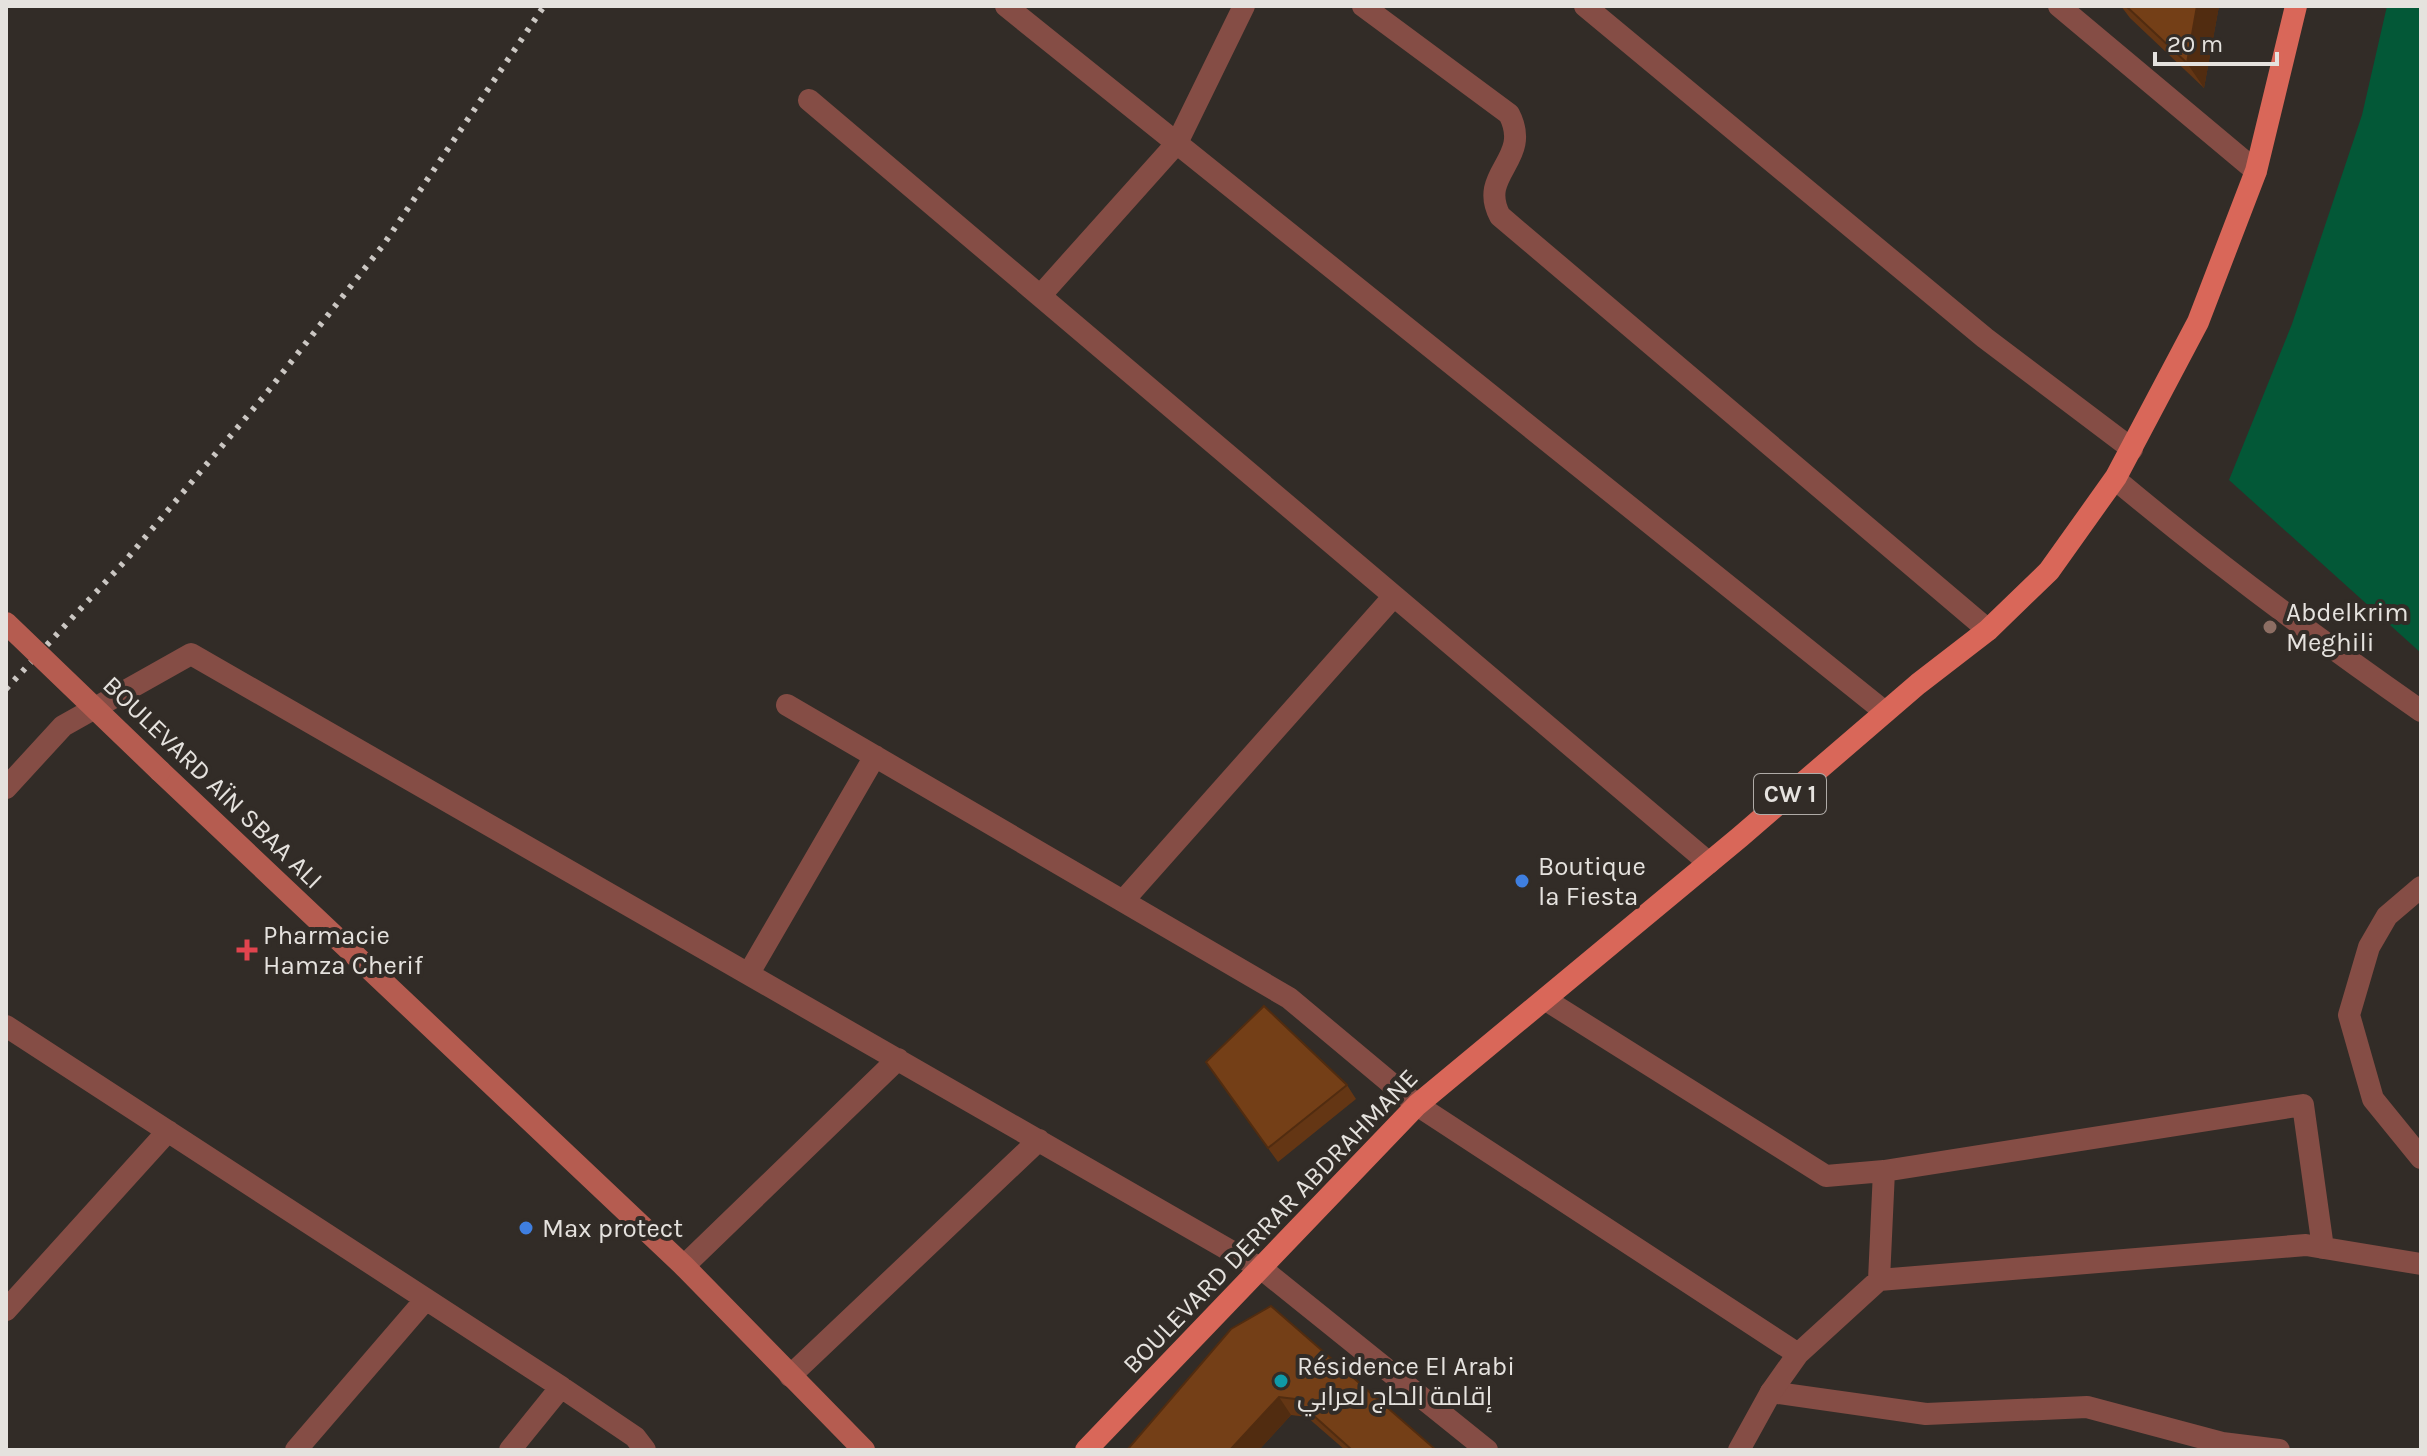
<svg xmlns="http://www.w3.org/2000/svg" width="2427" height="1456" font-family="Karla,Cairo,sans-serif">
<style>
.green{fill:#035837}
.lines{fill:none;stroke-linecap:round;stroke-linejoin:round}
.service{stroke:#854d45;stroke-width:22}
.minor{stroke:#854d45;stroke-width:22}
.secondary{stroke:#b55c50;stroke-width:22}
.primary{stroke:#d96759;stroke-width:22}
.rail{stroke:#cbc7c3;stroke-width:6;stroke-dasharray:4 8;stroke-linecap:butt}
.secondary-bridge{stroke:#b55c50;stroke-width:22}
.wall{fill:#643614}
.shaded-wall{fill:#512c10}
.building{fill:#743f17;stroke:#512c10;stroke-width:2}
.education-dot{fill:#8d6e63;stroke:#322c27;stroke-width:3}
.shop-dot{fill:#3f7fe0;stroke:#322c27;stroke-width:3}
.health-dot{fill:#e0444e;stroke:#322c27;stroke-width:3}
.culture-dot{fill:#0f9aa8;stroke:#322c27;stroke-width:3}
.labels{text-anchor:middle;stroke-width:8;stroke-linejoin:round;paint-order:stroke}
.shield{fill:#322c27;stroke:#afaba7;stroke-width:2}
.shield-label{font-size:24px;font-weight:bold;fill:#e5e2de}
.poi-label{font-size:26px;fill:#e5e2de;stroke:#322c27;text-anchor:start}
.street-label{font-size:26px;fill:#e5e2de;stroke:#322c27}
</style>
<rect width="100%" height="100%" fill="#322c27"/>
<path class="green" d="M2387 6H2421V653L2229 480 2292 324 2362 115Z"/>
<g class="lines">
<path class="service" d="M1771 1392 1926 1414 2087 1407 2222 1443 2279 1450"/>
<path class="minor" d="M1006 6 1885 712
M1363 6 1509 114C1533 160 1477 173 1500 216L1988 630
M1585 6 1985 338 2132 449
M2059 6 2256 171
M809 100 1709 863
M1040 296 1177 143 1244 6
M2115 479C2213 561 2316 638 2421 711
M787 705 1289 998 1417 1105 1798 1354
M6 788 63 726 191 654 1262 1269 1487 1450
M2421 887 2387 916 2369 947 2349 1015 2373 1099 2421 1158
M1123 901 1394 596
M749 973 875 756
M1546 1000 1826 1176 1884 1171 2303 1105 2323 1248
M6 1026 561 1387
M684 1266 898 1059
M1879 1280 1884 1171
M6 1310 168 1131
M790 1376 1039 1140
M296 1450 426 1299
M510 1450 561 1387 635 1437 645 1450
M1739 1450 1771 1392 1798 1354 1879 1280 2306 1245 2421 1264"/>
<path class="secondary" d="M160 771 684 1266 864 1450"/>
<path class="primary" d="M1086 1450 1417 1105 1740 837 1918 684 1988 630 2049 571 2116 477 2198 322 2256 171 2296 6"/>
<path class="rail" d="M6 689 126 560 265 395 384 244 544 6"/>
<path class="secondary-bridge" d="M6 623 160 771"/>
</g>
<path class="wall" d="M2121 6H2219L2204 88 2130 18Z
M1206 1062 1347 1085 1356 1099 1278 1162Z
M1231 1329 1436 1450H1345L1307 1417 1291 1415 1259 1450H1127Z"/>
<path class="shaded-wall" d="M2197 6H2219L2204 88 2187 63Z
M1279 1397 1291 1415 1259 1450H1230Z"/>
<path class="building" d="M2126 6H2197L2187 63Z
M1264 1006 1347 1085 1268 1148 1206 1062Z
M1271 1306 1436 1450H1352L1295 1399 1279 1397 1230 1450H1127L1231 1329Z"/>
<circle class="education-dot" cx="2270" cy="627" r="8"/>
<g class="shop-dot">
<circle cx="1522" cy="881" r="8"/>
<circle cx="526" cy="1228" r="8"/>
</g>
<path class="health-dot" d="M243 938h8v8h8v8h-8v8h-8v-8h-8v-8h8z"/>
<circle class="culture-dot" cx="1281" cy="1381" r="8"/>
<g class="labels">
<rect class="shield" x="1754" y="774" width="72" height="40" rx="6"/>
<g class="shield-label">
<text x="1790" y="802">CW 1</text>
</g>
<g class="poi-label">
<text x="2286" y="621">Abdelkrim<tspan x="2286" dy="30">Meghili</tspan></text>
<text x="1538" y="875">Boutique<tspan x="1538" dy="30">la Fiesta</tspan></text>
<text x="263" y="944">Pharmacie<tspan x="263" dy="30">Hamza Cherif</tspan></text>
<text x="542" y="1237">Max protect</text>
<text x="1297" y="1375">Résidence El Arabi<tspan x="1297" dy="30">إقامة الحاج لعرابي</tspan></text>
</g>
<g class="street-label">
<text transform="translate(213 782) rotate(44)" y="9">BOULEVARD AÏN SBAA ALI</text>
<text transform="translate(1270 1221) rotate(-46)" y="9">BOULEVARD DERRAR ABDRAHMANE</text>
</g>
</g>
<rect width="2427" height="1456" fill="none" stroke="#e5e2de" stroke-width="16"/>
<path d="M2155 52v12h122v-12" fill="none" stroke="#e5e2de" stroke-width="4"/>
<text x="2167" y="52" font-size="24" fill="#e5e2de" stroke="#322c27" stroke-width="6" paint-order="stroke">20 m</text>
</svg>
